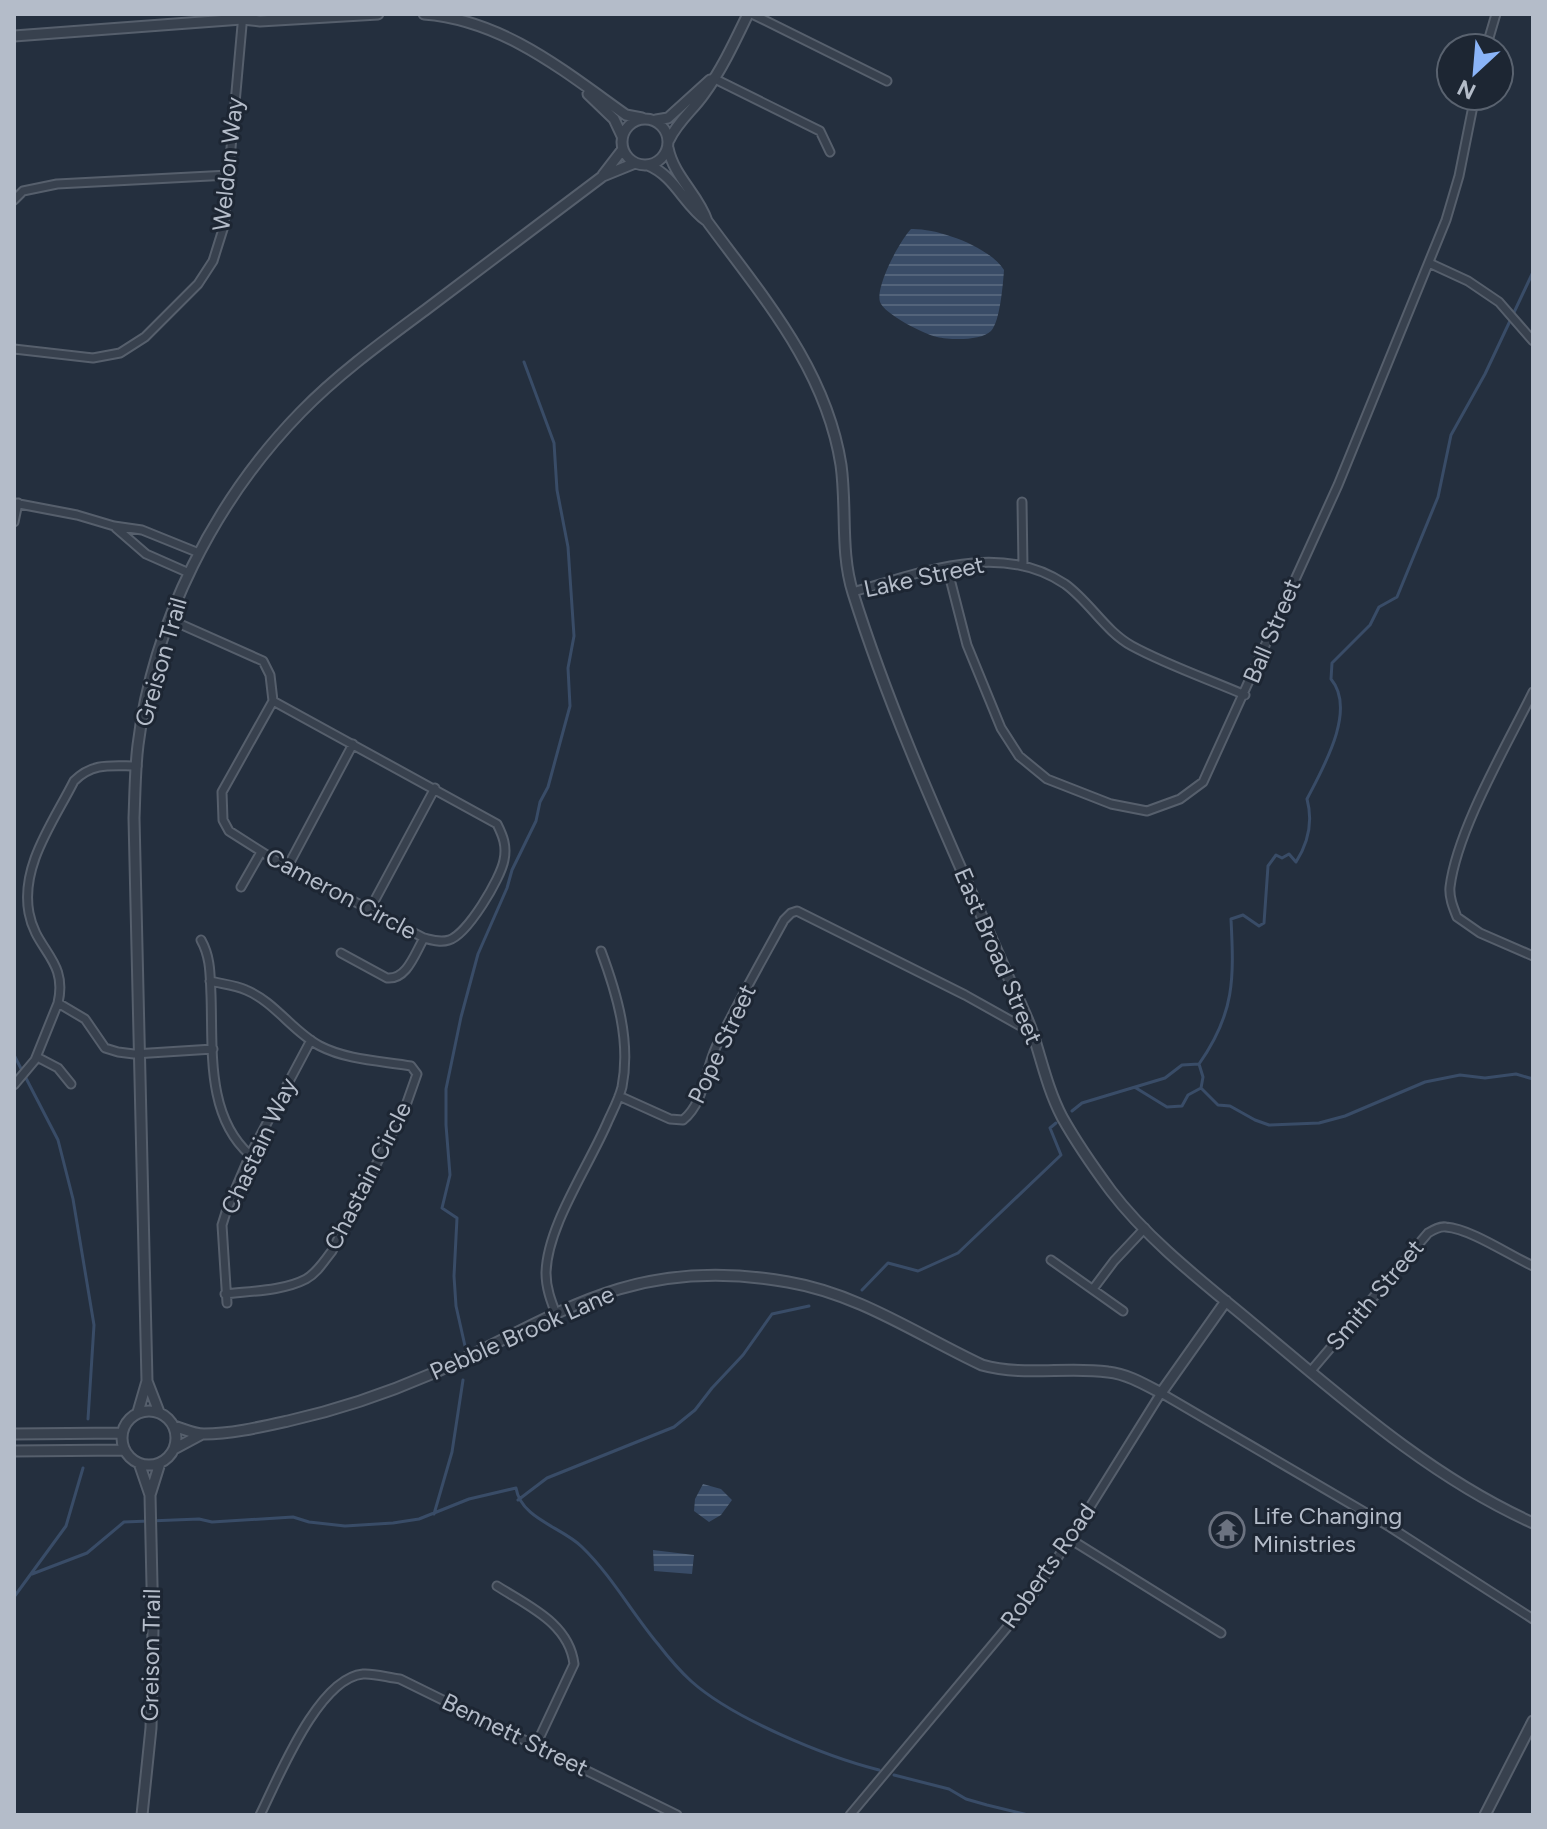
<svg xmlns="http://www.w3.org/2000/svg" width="1547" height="1829" font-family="Figtree,sans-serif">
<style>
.water{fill:url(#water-rules)}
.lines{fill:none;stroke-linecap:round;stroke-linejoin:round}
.stream{stroke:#394c67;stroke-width:3}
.minor-casing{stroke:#565f6c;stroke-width:11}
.tertiary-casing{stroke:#565f6c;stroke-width:13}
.minor{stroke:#38414e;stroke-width:7}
.tertiary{stroke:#38414e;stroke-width:9}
.labels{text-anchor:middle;stroke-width:6;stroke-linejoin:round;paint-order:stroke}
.street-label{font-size:24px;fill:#b4bcc9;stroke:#1d2633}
.poi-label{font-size:24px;fill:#b4bcc9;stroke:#1d2633;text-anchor:start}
</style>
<defs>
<pattern id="water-rules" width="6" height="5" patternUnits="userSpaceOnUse" patternTransform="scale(2)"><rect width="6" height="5" fill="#394c67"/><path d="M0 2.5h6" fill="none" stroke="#53647b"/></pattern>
</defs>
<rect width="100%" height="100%" fill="#242f3e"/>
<path class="water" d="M911 229C938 228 990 247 1004 270 1003 284 1000 322 991 331 981 341 950 340 937 337 924 334 884 314 880 302 875 287 900 240 911 229Z
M703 1484 721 1489 732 1500 721 1515 709 1522 694 1511 695 1499Z
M653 1550 694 1555 692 1574 654 1571Z"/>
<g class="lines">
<path class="stream" d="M14 1055 58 1140 73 1199 94 1325 88 1419
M1199 1064 1203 1077 1201 1088
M1136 1088 1167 1107 1182 1106 1188 1095 1201 1088 1218 1105 1230 1106 1255 1120 1269 1125 1319 1123 1345 1116 1425 1082 1460 1075 1485 1078 1516 1074 1533 1079
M1072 1111 1082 1103 1165 1078 1182 1065 1199 1064C1235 1013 1234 979 1231 919L1243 915 1259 926 1264 923 1268 866 1276 855 1282 858 1289 854 1296 862C1308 843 1313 821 1307 799 1323 768 1357 710 1331 679L1332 663 1370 625 1379 607 1397 597 1438 497 1451 435 1485 374 1533 272
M862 1290 888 1263 918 1271 958 1253 1061 1155 1050 1128 1056 1123
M465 1346 456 1306 454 1276 457 1218 442 1208 450 1175 446 1125V1089L461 1017 478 954 507 888 512 870 536 821 540 802 548 787 570 706 568 668 574 636 568 547 557 490 554 443 524 362
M518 1500 547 1478 674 1427 695 1410 712 1388 743 1355 772 1314 809 1306
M434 1514 452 1452 463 1380
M32 1574 87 1553 124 1522 199 1519 212 1522 293 1517 309 1522 345 1526 393 1523 419 1519 469 1499 516 1488C521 1519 562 1527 582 1547 612 1576 632 1613 658 1644 668 1657 679 1670 691 1681 732 1718 824 1756 879 1770
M14 1597 66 1526 83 1468
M894 1775 949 1789 966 1799 987 1805 1028 1815"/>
<defs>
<path id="minor" d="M752 14 887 81
M1486 48 1496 14
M713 78 820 131 830 152
M14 200 23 191 57 184 229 175
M1429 263 1468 281 1499 302 1533 341
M14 349 93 358 120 353 145 337 198 284 213 261 224 226 243 14
M1022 502 1023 566
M14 503 77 515 114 526 142 530 199 553
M14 522 18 503
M116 528 146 554 189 573
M947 567 967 645 1001 728 1019 756 1047 779 1111 804 1147 811 1180 799 1203 782 1338 485 1446 220 1459 176 1475 96
M853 592C920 573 1000 540 1065 584 1090 602 1105 631 1132 646 1167 665 1208 679 1245 695
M171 620 263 661 270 675 273 701 222 792 223 820 229 831 273 859 424 938C432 940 440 943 449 940 467 935 501 878 504 860 507 846 503 836 497 824L273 701
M1533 692C1507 745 1457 830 1450 887 1449 897 1453 907 1457 917L1480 933 1533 956
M288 866 353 744
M241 887 261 852
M370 909 435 788
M201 940C211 958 210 975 211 995 213 1050 206 1116 250 1155
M341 953 387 978C407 980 415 953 424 938
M210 981C222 984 235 985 246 990 275 1002 293 1032 320 1046 347 1060 382 1061 411 1066L417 1074 405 1108 332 1251C324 1261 317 1273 306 1279 283 1291 251 1291 225 1294
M58 1003C68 960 36 951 29 913 20 866 54 821 74 781 93 762 112 766 137 766
M37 1057 58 1068 71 1084
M14 1085 35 1060 58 1003 85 1019 105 1048 118 1052 134 1054 213 1049
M619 1096 670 1119 683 1120C704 1103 705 1071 716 1047 737 1004 761 962 784 920L791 913 797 911 965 995 1033 1033
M1051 1260 1123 1311
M1093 1289 1114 1261 1145 1228
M227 1303 222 1225 227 1209 250 1155 311 1040
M556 1314C551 1301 546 1288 546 1273 547 1226 589 1166 608 1121 613 1110 619 1099 622 1087 631 1041 617 994 601 951
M1310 1372 1428 1233C1433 1230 1439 1226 1446 1227 1471 1229 1509 1255 1533 1266
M1070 1539 1221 1633
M497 1586C528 1606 569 1623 574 1664L536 1745
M260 1815C278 1779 318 1678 363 1674 374 1673 389 1678 400 1679L677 1815
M850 1815 1025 1606 1070 1539 1161 1393 1390 1527 1533 1619"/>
<path id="tertiary" d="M424 14C503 20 564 71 626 115L642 118
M14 36 242 19 260 21 378 14
M588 94 614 119 622 136
M622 142a23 23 0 1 1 46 0a23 23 0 1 1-46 0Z
M656 120 668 118 710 80
M669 140C678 121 693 110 704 94 722 69 735 41 748 14
M668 148C674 177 698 194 707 221 763 297 826 369 841 465 847 508 840 552 853 593 894 724 953 849 1007 974 1016 994 1026 1013 1033 1034 1042 1062 1048 1090 1062 1117 1076 1142 1094 1168 1111 1191 1149 1241 1204 1283 1252 1323 1340 1396 1428 1476 1533 1523
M648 165C675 176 684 205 707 221
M603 175 623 149
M147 1381 159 1412
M122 1438a27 27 0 1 1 54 0a27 27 0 1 1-54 0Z
M138 1412 147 1381 134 818C135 794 135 769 138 745 153 622 215 500 301 412 339 373 385 340 428 308 486 264 545 220 603 176L635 163
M174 1426C184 1429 194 1434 204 1434 231 1434 261 1427 288 1421 337 1410 385 1394 431 1374 494 1347 553 1309 619 1289 673 1273 732 1272 788 1282 859 1294 918 1335 982 1365 1024 1377 1066 1366 1108 1372 1127 1374 1144 1384 1161 1393L1226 1301
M14 1434 122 1433
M174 1449 202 1434
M14 1451 125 1450
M139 1463 150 1495 153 1629 151 1728 142 1815
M150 1495 160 1463
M1485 1815 1533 1721"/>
</defs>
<use href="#minor" class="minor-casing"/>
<use href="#tertiary" class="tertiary-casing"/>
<use href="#minor" class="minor"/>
<use href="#tertiary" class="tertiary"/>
</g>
<defs>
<symbol id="temple-ring" viewBox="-11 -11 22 22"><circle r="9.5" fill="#1d2633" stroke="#6b7280" stroke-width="1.5"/><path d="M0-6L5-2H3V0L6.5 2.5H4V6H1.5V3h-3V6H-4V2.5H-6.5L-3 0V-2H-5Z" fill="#6b7280"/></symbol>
</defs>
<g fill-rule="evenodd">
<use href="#temple-ring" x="1207" y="1510" width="40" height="40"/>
</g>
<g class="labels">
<g class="street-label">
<text transform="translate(228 164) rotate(-84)" y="8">Weldon Way</text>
<text transform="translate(924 577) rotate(-12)" y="8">Lake Street</text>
<text transform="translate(1272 631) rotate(-67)" y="8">Ball Street</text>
<text transform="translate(161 662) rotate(-74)" y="8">Greison Trail</text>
<text transform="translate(341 894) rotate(28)" y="8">Cameron Circle</text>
<text transform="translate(998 956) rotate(67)" y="8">East Broad Street</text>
<text transform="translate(722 1044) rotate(-65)" y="8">Pope Street</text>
<text transform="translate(259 1146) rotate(-65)" y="8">Chastain Way</text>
<text transform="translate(368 1176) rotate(-63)" y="8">Chastain Circle</text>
<text transform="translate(1375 1295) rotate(-50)" y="8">Smith Street</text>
<text transform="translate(522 1333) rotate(-24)" y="8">Pebble Brook Lane</text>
<text transform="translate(1048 1566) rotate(-55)" y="8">Roberts Road</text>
<text transform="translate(151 1655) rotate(-89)" y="8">Greison Trail</text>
<text transform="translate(515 1735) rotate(26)" y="8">Bennett Street</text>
</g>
<g class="poi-label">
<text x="1253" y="1524">Life Changing<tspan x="1253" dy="28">Ministries</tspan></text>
</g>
</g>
<rect width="1547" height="1829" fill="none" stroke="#b4bcc9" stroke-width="32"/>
<g transform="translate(1475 72) rotate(206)"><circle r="38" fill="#1d2633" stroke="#59626f" stroke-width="2"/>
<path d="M0-6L14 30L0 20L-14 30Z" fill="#8ab4f8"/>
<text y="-12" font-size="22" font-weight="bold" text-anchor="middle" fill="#b4bcc9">N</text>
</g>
</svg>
